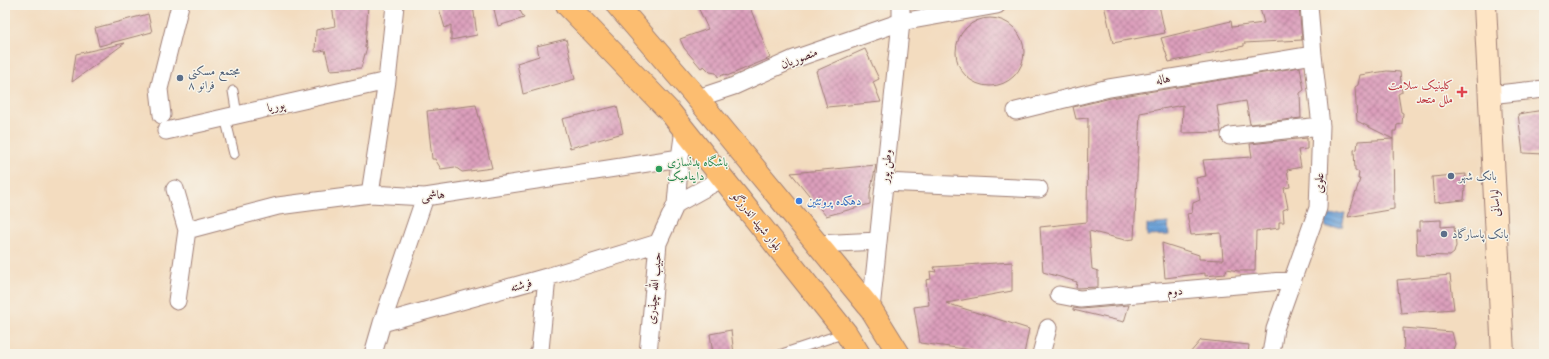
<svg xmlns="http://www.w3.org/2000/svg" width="1549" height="359" font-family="'Libre Caslon Text',Amiri,serif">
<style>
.water{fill:url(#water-rules);stroke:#5a6082}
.building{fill:url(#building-cross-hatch)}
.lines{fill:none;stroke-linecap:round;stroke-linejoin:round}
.lane-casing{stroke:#9e7e75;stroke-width:11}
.street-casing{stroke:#9e7e75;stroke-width:19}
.secondary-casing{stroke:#9e7e75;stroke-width:24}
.primary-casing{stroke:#9e7e75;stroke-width:24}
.lane{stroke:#fff;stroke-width:9}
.street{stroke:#fff;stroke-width:17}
.secondary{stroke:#fee5c5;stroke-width:22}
.primary{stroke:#fcbd6f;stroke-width:22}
.service-dot{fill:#5c6f8a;stroke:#f7f3e8;stroke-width:1.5}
.health-dot{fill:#e0444e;stroke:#f7f3e8;stroke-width:1.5}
.leisure-dot{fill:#2e9e5b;stroke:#f7f3e8;stroke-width:1.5}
.shop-dot{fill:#3f7fe0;stroke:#f7f3e8;stroke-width:1.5}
.labels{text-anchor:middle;stroke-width:3;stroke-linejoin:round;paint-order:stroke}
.street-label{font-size:12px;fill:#4a1f2b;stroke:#f7f3e8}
.service-label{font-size:12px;fill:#4e5e75;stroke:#f7f3e8;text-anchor:start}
.health-label{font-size:12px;fill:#be3a42;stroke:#f7f3e8;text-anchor:end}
.leisure-label{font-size:12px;fill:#27864d;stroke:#f7f3e8;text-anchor:start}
.shop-label{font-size:12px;fill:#366cbe;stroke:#f7f3e8;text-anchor:start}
</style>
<defs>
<pattern id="water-rules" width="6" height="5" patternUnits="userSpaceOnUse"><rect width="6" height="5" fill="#6ba2d9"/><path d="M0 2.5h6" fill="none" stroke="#5a83b0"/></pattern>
<pattern id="building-cross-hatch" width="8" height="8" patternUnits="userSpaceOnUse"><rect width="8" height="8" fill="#dc9fbc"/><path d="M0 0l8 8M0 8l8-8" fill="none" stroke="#b48199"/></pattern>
</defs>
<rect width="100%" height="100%" fill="#f7f3e8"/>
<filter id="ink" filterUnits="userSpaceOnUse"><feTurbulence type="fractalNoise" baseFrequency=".025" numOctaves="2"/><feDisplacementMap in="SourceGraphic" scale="8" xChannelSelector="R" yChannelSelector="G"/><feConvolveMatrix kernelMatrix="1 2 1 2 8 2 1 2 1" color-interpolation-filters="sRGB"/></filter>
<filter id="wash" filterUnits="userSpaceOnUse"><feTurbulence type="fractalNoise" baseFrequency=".012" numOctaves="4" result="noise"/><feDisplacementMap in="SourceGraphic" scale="16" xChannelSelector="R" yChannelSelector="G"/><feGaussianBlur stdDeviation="0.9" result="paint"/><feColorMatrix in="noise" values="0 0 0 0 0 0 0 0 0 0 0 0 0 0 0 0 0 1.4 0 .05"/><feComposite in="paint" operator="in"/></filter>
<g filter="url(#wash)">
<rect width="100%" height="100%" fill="#f3dcbf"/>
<path class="water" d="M1345 213 1342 227 1326 228 1324 216Z
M1168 223 1169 235 1147 236V225Z"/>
<g id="blocks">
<path class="building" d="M332 5H368L365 48 367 47 361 68 330 70 325 50 315 52 316 30 335 26Z
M438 5H473L477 35 451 40V25L445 28Z
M493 5H517L524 18 498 26Z
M697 5H749L770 58 727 76 725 74 718 77 716 73 710 72 704 66 701 68 684 48 680 39 708 29Z
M1104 5H1159L1165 33 1113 43Z
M1259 5H1299L1302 40 1244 43V46L1169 62 1161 38 1231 21 1232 27 1264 23Z
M148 14 152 32 99 46 95 28Z
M956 52a34 34 0 1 1 68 0a34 34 0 1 1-68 0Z
M566 39 575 79 523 94 517 63 539 56 537 46Z
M125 43 72 82 76 54Z
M865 49 879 79 873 82 881 102 827 107 816 71Z
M1300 67 1304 90 1300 93 1301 118 1250 124 1246 101 1217 106 1221 132 1182 133 1183 105 1140 113 1134 239 1125 240 1089 231 1092 269 1098 271V287L1076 288 1077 282 1043 272 1040 227 1087 222 1088 118 1076 119 1073 107 1111 98Z
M1387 71 1400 72 1402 92 1398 94 1401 112 1403 113 1402 124 1397 125 1396 131H1393V139L1357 121 1355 87 1358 85 1360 75Z
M476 105 492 168 462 172 455 167 441 169 435 159H432L427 111Z
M617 106 623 133 570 148 562 119Z
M1544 110V154L1523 153 1518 114Z
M1307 138V149L1298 150 1301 167 1287 170 1290 187 1284 188 1288 208 1283 210 1284 222H1279V228L1256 231 1255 271H1238L1227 269 1225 274 1205 276V273L1165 278 1162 243 1199 255V259L1223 260 1221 233 1191 235 1187 214 1192 213 1193 203 1200 200 1196 178 1206 176 1203 160 1252 157 1250 144Z
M1393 139 1394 209 1348 217 1360 179H1358L1359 172 1355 170 1354 150 1357 149 1358 141Z
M876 165 870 193V204L826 216 791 173Z
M1466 174 1464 200 1434 203 1432 177Z
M1441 220V227L1454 226 1456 246 1454 253 1450 256 1417 255 1416 230H1420V221Z
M1012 262V291L946 303 1029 329 1024 354H1002L920 343 914 307 929 305 926 280 931 279 930 271 936 272 934 267Z
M1450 275 1454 309 1401 313 1397 280Z
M1129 305 1124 322 1073 310V308L1081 309Z
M1403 328 1452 332 1455 344 1453 350 1449 354H1404Z
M731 330 734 354H713L710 334Z
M1201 340 1249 345 1248 354H1189Z"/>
</g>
</g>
<g filter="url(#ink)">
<use href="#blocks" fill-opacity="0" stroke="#9e7e75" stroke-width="1"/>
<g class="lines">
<defs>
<path id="lane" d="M233 91 237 115
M225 117 234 154
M782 354 845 333"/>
<path id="street" d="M1489 95 1544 89
M698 98 734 86 794 59 901 22 997 5
M1016 111 1109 88 1313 55
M162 115 159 89 180 5
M166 131 387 81
M1230 136 1321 126
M884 182 1039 189
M175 189 187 230 177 301
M370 194 387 81 395 5
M676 204 723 178
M187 230 278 206 370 194 425 197 680 158
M817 244 878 241
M1059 295 1080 299 1293 280
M871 309 901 22V5
M382 323 547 277 658 243
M373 354 382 323 425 197
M538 354 540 350 547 277
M648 354 658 243 676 204 680 158 684 129
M1041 354 1048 328
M1271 354 1275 329 1318 208 1321 126 1313 55 1309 5"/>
<path id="secondary" d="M1485 5 1503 354"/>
<path id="primary" d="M567 5 670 112 846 333 859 354
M617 5 692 92 871 309 899 354"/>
</defs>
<use href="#lane" class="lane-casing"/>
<use href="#street" class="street-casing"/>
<use href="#secondary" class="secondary-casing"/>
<use href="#primary" class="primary-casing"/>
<use href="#lane" class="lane"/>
<use href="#street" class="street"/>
<use href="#secondary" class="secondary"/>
<use href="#primary" class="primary"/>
</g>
</g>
<g class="service-dot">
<circle cx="180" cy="78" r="4"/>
<circle cx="1451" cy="176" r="4"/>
<circle cx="1444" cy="234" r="4"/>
</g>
<path class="health-dot" d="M1460 86h4v4h4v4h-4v4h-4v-4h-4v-4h4z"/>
<circle class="leisure-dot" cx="659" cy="169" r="4"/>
<circle class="shop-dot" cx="799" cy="201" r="4"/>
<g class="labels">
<g class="street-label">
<text transform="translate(799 58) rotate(-21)" y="4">منصوریان</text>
<text transform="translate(1163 79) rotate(-9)" y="4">هاله</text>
<text transform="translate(276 106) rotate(-13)" y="4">پوریا</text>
<text transform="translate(886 166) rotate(-84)" y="4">وطن پور</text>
<text transform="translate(1319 183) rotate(-88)" y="4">علوی</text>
<text transform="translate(433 195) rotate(-5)" y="4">هاشمی</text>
<text transform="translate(1495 203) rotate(-93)" y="4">لواسانی</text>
<text transform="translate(757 221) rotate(51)" y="4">بلوار شهید اندرزگو</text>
<text transform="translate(521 285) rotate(-15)" y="4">فرشته</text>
<text transform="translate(654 288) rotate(-85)" y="4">حبیب الله چیذری</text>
<text transform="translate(1175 291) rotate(-5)" y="4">دوم</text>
</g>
<g class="service-label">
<text x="188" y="75">مجتمع مسکنی<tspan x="188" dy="14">فرانو ۸</tspan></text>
<text x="1459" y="180">بانک شهر</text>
<text x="1452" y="238">بانک پاسارگاد</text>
</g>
<g class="health-label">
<text x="1453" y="89">کلینیک سلامت<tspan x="1453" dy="14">ملل متحد</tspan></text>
</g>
<g class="leisure-label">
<text x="667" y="166">باشگاه بدنسازی<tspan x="667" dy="14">داینامیک</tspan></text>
</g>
<g class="shop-label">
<text x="807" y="205">دهکده پروتئین</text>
</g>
</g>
<rect width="1549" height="359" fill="none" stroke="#f7f3e8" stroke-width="20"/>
</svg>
